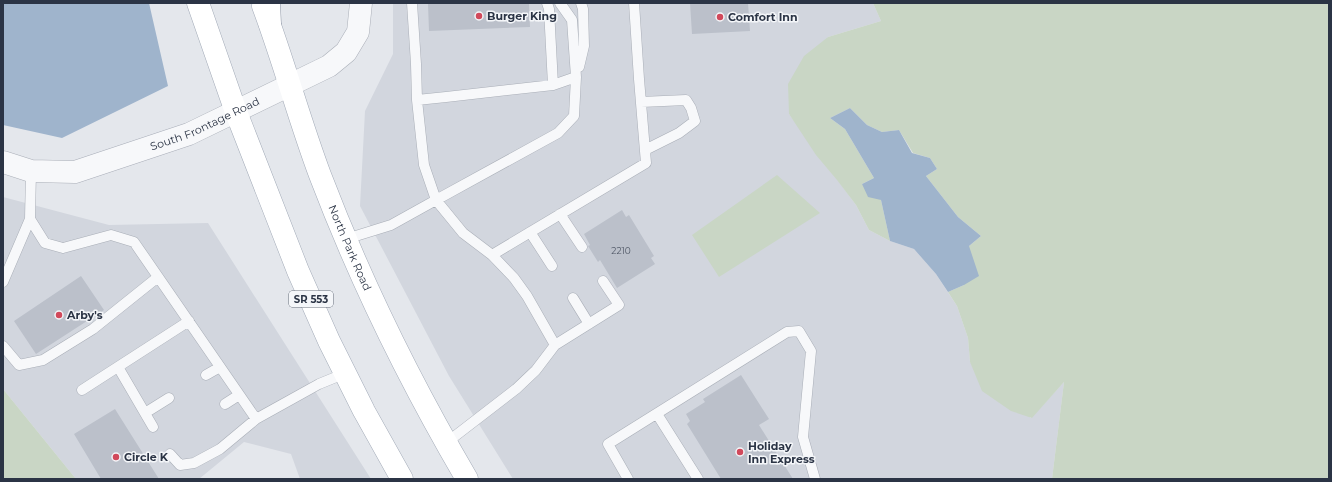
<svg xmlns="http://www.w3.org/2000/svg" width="1332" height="482" font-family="Montserrat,sans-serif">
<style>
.built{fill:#d2d6de}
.green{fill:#c9d6c5}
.water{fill:#9fb4cc}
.building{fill:#bbc0ca}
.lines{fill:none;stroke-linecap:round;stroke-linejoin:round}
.service-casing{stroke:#a9aeb7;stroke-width:11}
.tertiary-casing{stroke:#a9aeb7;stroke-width:23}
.primary-casing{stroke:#a3abb8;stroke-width:23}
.motorway-casing{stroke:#8b94a3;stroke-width:23}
.service{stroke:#f7f8fa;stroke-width:10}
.tertiary{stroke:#f7f8fa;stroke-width:22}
.primary{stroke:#fff;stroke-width:22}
.motorway{stroke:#fff;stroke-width:22}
.poi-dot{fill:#d1495b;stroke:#f4f6f9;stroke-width:1.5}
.labels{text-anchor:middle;stroke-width:3;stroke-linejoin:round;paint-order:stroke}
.number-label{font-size:9px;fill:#4f5766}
.shield{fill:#f4f6f9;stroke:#676e7b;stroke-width:1}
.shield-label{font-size:10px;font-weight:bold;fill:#2b3445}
.poi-label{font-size:11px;font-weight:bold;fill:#2b3445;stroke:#f4f6f9;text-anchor:start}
.street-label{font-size:11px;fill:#2b3445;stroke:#f4f6f9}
</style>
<rect width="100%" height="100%" fill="#e4e7ec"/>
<path class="built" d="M393 3H873L881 21 828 37 789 104V114L856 205 869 230 890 241 914 249 936 274 957 306 968 338 970 362 1031 418 1064 382 1052 479H513L449 376 360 206 365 111 393 54Z
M3 197 109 225 208 223 371 479H300L291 454 244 442 199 479H76L3 389Z"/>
<path class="green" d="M873 3H1329V479H1052L1064 382 1032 418 1011 411 982 391 970 362 968 338 957 306 948 292 964 285 969 246 981 236 958 217 926 176 937 169 930 158 913 153 899 130 882 132 867 125 850 108 830 118 845 129 874 178 862 184 881 200 890 241 869 230 856 205 837 180 816 155 789 114 788 84 804 56 828 37 881 21Z
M777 175 820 213 719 277 692 235Z
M3 389 76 479H3Z"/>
<path class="water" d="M3 3H149L168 86 62 138 3 125Z
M850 108 867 125 882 132 899 130 912 153 930 158 937 169 926 176 958 217 981 236 969 246 979 276 964 285 948 292 936 274 914 249 890 241 881 200 868 197 862 184 874 178 845 129 830 118Z"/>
<path class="building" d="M461 3H529L530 27 429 31 428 4Z
M690 3H748L750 31 692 34Z
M622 210 626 217 629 215 654 256 651 258 655 264 617 288 600 260 598 262 588 246 590 245 584 234Z
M81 276 104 310 36 354 14 321Z
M741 375 769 419 759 425 793 479H721L687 424 690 421 686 414 705 402 703 399Z
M115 409 159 479H101L74 434Z"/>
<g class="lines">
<defs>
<path id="service" d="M412 3 416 64 417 100 424 165 436 200 558 133 574 116 576 77 572 20 560 3
M547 3 549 9 553 85
M579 67 584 46 583 9 581 3
M417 100 446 97 553 85 576 77
M641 102 686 100 691 108 695 121 679 133 645 150
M31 171 30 219 45 243 63 248 111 235 134 242 256 419 319 384 346 373
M560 214 582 247
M530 232 552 266
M346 239 391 225 436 200 463 233 492 255 514 278 527 296 555 345 536 370 516 389 446 443
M492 255 646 163 639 79 634 3
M3 282 30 219
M573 298 589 324
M555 345 619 305 603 281
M3 346 19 365 43 360 93 329 158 277
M118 367 153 427
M206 375 220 367
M82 390 189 321
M225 404 239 395
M145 413 169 398
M657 414 698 479
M170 454 180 465 194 463 220 449 256 419
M628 479 608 444 787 332 799 331 811 351 803 437 815 479"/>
<g id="tertiary">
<path id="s1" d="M3 162 31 171 75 172 189 134 329 66 346 52 358 32 361 3"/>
</g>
<g id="primary">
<path d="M198 3 236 112 298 271 329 341 364 411 402 479"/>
<path id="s2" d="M263 6C284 62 299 119 320 175 360 280 410 382 467 479"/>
</g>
<path id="motorway" d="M269 3 270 24"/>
</defs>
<use href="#service" class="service-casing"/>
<use href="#tertiary" class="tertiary-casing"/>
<use href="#primary" class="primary-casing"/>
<use href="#motorway" class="motorway-casing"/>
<use href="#service" class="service"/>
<use href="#tertiary" class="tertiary"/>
<use href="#primary" class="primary"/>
<use href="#motorway" class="motorway"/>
</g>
<g class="poi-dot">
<circle cx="479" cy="16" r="4"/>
<circle cx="720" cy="17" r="4"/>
<circle cx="59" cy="315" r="4"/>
<circle cx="740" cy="452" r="4"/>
<circle cx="116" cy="457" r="4"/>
</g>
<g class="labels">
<g class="number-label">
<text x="621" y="254">2210</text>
</g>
<rect class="shield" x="289" y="291" width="44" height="16" rx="3"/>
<g class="shield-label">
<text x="311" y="303">SR 553</text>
</g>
<g class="poi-label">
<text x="487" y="20">Burger King</text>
<text x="728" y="21">Comfort Inn</text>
<text x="67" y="319">Arby's</text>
<text x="748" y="450">Holiday<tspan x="748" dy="13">Inn Express</tspan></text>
<text x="124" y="461">Circle K</text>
</g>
<g class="street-label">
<text dy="4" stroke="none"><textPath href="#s1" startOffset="212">South Frontage Road</textPath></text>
<text dy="4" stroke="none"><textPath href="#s2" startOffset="257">North Park Road</textPath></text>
</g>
</g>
<rect width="1332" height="482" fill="none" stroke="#2b3445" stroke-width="8"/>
</svg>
